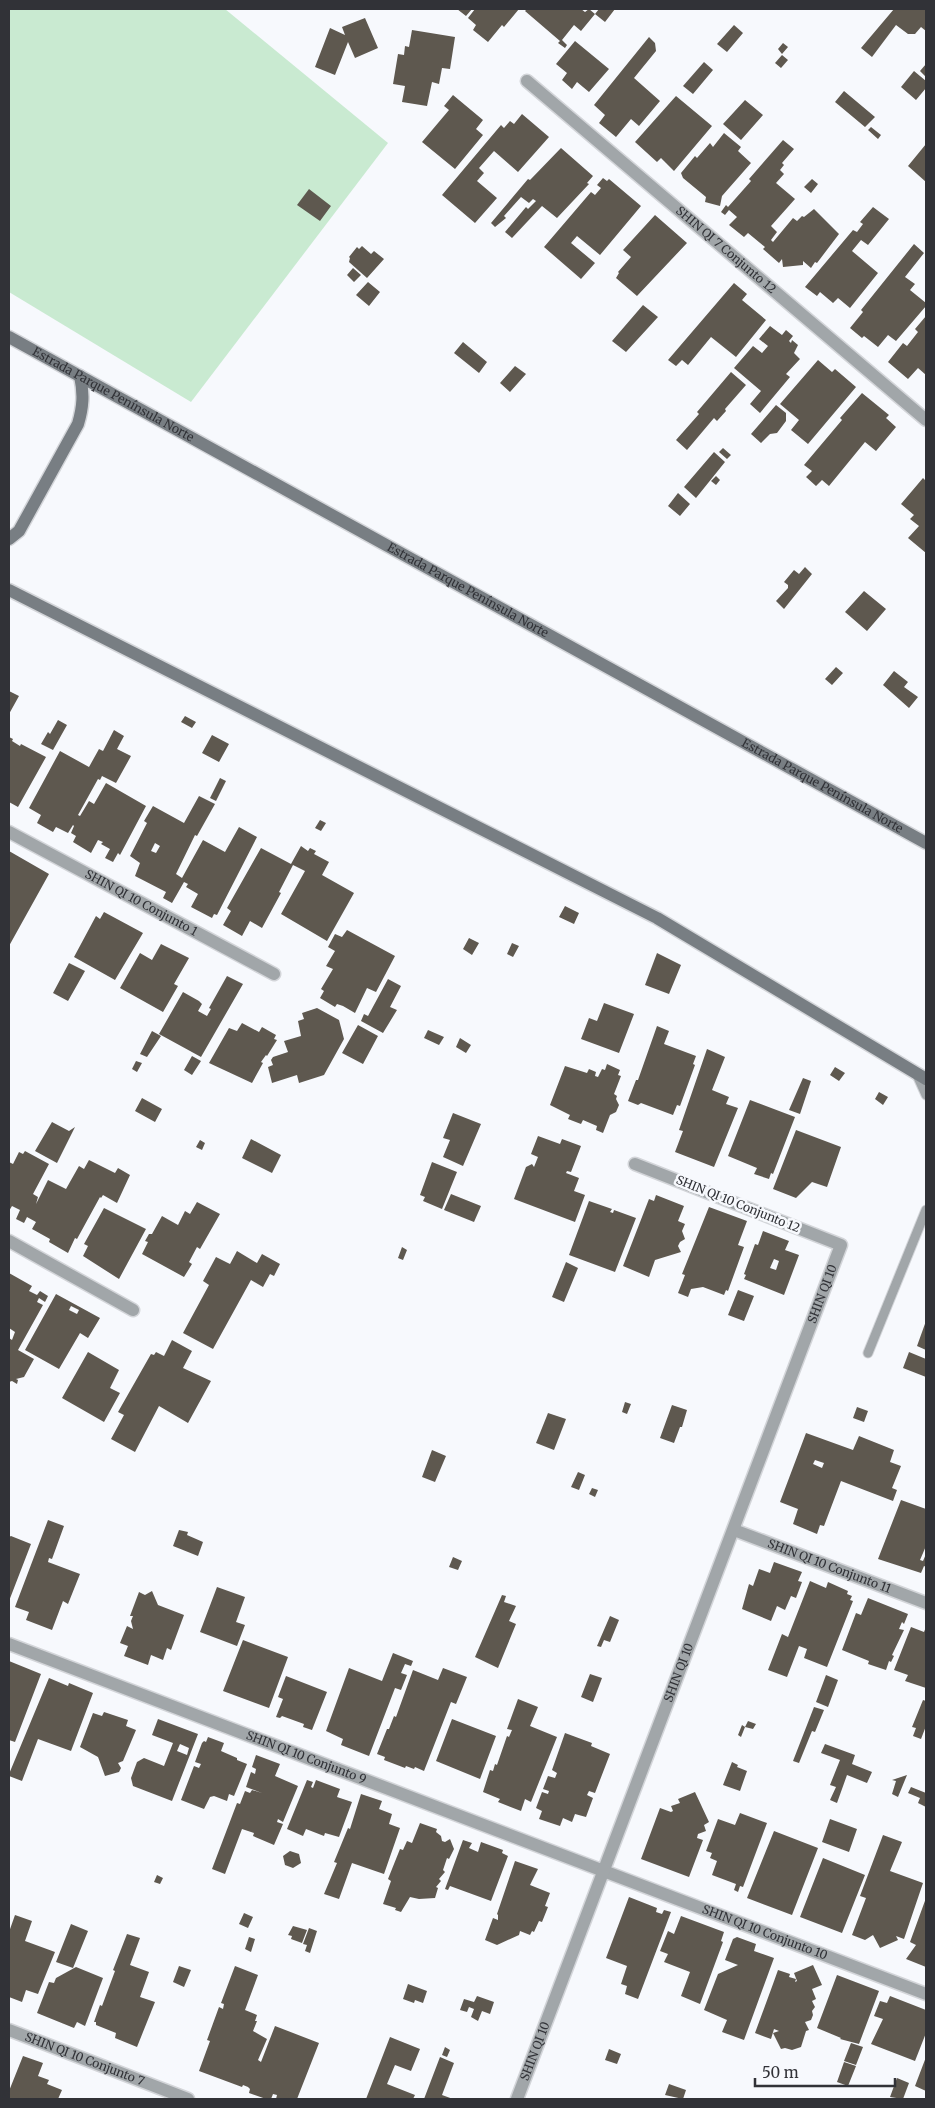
<svg xmlns="http://www.w3.org/2000/svg" width="935" height="2108" font-family="Merriweather,serif">
<style>
.green{fill:#c9ead1}
.building{fill:#5e584f;fill-rule:evenodd}
.lines{fill:none;stroke-linecap:round;stroke-linejoin:round}
.lane-casing{stroke:#d3d5d9;stroke-width:11}
.street-casing{stroke:#d3d5d9;stroke-width:15}
.secondary-casing{stroke:#d3d5d9;stroke-width:15}
.lane{stroke:#a1a6a9;stroke-width:9}
.street{stroke:#a1a6a9;stroke-width:12}
.secondary{stroke:#787e83;stroke-width:12}
.labels{text-anchor:middle;stroke-width:5;stroke-linejoin:round;paint-order:stroke}
.street-label{font-size:12px;fill:#313237;stroke:#f7f9fd}
</style>
<rect width="100%" height="100%" fill="#f7f9fd"/>
<path class="green" d="M9 9H225L388 143 191 402 9 292Z"/>
<path class="building" d="M457 9H472L466 16Z
M475 9H519L504 27 502 25 488 42 473 30 476 25 468 18Z
M527 9H581L585 12 589 9 595 14 581 31 574 25 562 40 567 45 565 48 558 43 560 41 525 11Z
M599 9H615L605 22 595 14Z
M894 9H926V31L921 27 915 34H908L896 25 872 57 861 48Z
M365 18 378 48 355 58 348 42 335 75 315 67 330 28 345 35 342 27Z
M734 25 743 33 727 52 717 44Z
M412 30 455 37 450 69 442 68 439 84 432 82 427 106 402 102 405 86 393 84 398 54 404 55 405 46 409 47Z
M649 37 655 43 656 51 634 78 660 101 639 126 631 119 616 137 599 123 605 115 594 105Z
M575 41 609 69 589 92 577 82 572 89 562 80 567 73 556 64Z
M783 43 788 47 782 54 778 49Z
M782 55 788 60 781 68 775 63Z
M704 62 713 70 693 94 683 86Z
M926 64V77L920 71Z
M914 71 926 81V88L916 100 901 87Z
M844 91 875 117 865 127 835 102Z
M453 95 483 120 476 129 483 135 455 169 422 142 449 110 444 106Z
M676 96 712 126 674 171 661 158 657 162 635 142Z
M745 100 763 115 741 140 723 124Z
M522 114 549 137 518 172 494 151 479 168 484 173 477 181 497 198 475 223 442 195 501 125 504 128 510 121 514 124Z
M871 127 881 135 878 139 868 130Z
M724 133 741 147 738 151 751 163 722 196 720 206 705 202 706 197 683 178 681 173 695 156 697 158 710 143 713 147Z
M783 140 794 149 782 163 784 165 780 170 784 174 776 183 795 199 771 226 777 232 771 240 773 242 793 218 797 221 802 216 804 217 814 209 839 234 817 263 815 262 811 268 803 261V265L783 267 782 259 779 263 763 249 765 247 748 233 744 237 729 225 737 217 729 210 725 215 721 212 726 205 728 207 751 181 749 179Z
M926 144V182L908 166Z
M561 148 593 176 587 183 589 184 557 218 542 206 512 238 505 232 526 207 528 209 536 201 533 199 529 203 521 197 504 216 506 218 495 227 491 223 528 179 530 180Z
M603 178 607 181 609 179 641 206 600 255 577 236 571 243 595 263 581 279 544 247 591 192 595 195 601 188 597 185Z
M812 179 818 184 811 193 804 187Z
M309 189 331 206 320 221 297 205Z
M873 207 889 219 868 245 861 240 852 251 878 273 850 308 838 298 833 303 820 292 817 296 805 287 853 230 857 232 863 224 860 222Z
M655 215 687 243 637 296 616 278 619 273 618 272 631 257 623 250Z
M914 244 924 253 905 277 915 284 910 290 926 303V306L896 341 888 335 878 347 864 336 862 338 850 328 863 312 861 310Z
M362 246 371 254 374 251 384 259 367 278 349 262 350 258 349 257 357 247 359 249Z
M353 268 361 275 354 282 347 275Z
M368 282 380 292 369 306 356 295Z
M734 283 747 294 742 300 766 320 736 357 711 337 688 365 682 360 676 366 668 360Z
M643 305 658 317 626 352 612 341Z
M926 316V375L918 368 908 379 888 362 903 343 907 346 918 332 915 329Z
M770 326 782 335 786 330 793 336 789 341 791 343 792 340 798 345 794 353 800 359 786 374 790 377 760 413 750 404 761 391 734 368 753 346 762 353 768 346 759 339Z
M463 342 487 362 479 373 454 353Z
M818 360 832 372 835 369 856 387 808 444 791 430 799 420 780 404Z
M515 366 526 374 510 392 500 383Z
M731 372 746 385 725 409 726 411 717 421 714 418 687 450 676 440 699 414 697 412Z
M862 393 889 415 886 418 896 427 876 451 865 442 829 486 822 480 816 486 806 477 812 471 804 465 842 420 840 418Z
M776 405 786 413V421L777 433 770 434 761 443 751 434Z
M723 448 731 455 727 459 719 452Z
M714 452 725 462 696 498 684 487Z
M716 476 720 480 716 485 711 481Z
M923 478 926 481V553L908 538 919 526 910 519 914 515 901 504Z
M678 493 690 504 680 516 668 506Z
M805 567 812 574 784 609 776 601 788 588V585L784 582 794 570 799 574Z
M864 591 886 609 867 631 845 612Z
M836 667 843 673 832 685 825 679Z
M894 671 908 682 904 687 918 697 909 708 883 685Z
M9 691 19 696 9 714Z
M185 716 196 722 192 728 181 722Z
M58 720 67 725 53 750 41 744 48 732 50 734Z
M114 730 124 736 117 749 131 756 116 783 102 776 100 780 98 779 78 815 80 816 89 801 94 804 106 783 146 806 120 855 118 853 113 862 105 858 110 849 101 844 103 842 98 840 91 853 73 842 76 836 71 833 74 826 73 825 68 833 56 827 53 832 37 823 41 815 29 808 60 751 89 767 99 749 103 751Z
M212 735 229 744 219 762 202 753Z
M9 737 13 739 12 741 20 746 21 744 46 757 18 807 9 802Z
M220 778 226 781 216 801 210 798Z
M199 796 215 804 197 836 195 835 176 874 182 878 203 840 225 852 239 827 257 837 217 915 214 914 212 918 191 907 198 894 186 887 188 884 184 882 172 903 163 898 166 892 135 876 140 863 130 856 147 823 144 821 153 806 184 823ZM155 843 160 846 156 853 151 851Z
M320 820 326 823 321 831 315 828Z
M301 846 308 851 310 848 316 851 314 854 329 862 322 875 354 893 327 941 281 914 305 871 293 865 279 892 281 893 262 928 250 921 242 936 223 925 231 911 227 908 261 848 291 864Z
M9 851 49 874 9 946 10 908Z
M565 906 579 913 574 924 559 917Z
M104 912 143 933 115 980 74 957 96 916 100 919Z
M347 930 395 956 376 992 367 988 355 1013 343 1006 337 1004 335 1007 320 998 324 991 321 989 333 969 326 966 335 951 328 947 335 934 342 937Z
M469 938 479 943 472 955 463 949Z
M512 943 519 946 513 957 507 954Z
M161 944 189 958 174 984 178 986 163 1012 120 988 140 953 152 960Z
M657 953 681 965 669 994 645 985Z
M69 963 85 971 68 1001 53 993Z
M227 976 243 984 201 1057 159 1034 183 992 199 1001 202 1004 198 1011 207 1016 211 1009 209 1008Z
M388 979 401 986 390 1007 397 1010 383 1033 361 1021 364 1014 368 1016Z
M604 1003 634 1014 619 1053 581 1039 589 1018 597 1021Z
M317 1008 339 1020 344 1039 324 1075 299 1083 297 1075 272 1083 268 1067 273 1065 271 1060 273 1057 288 1052 284 1041 301 1036 298 1021 304 1019 302 1013Z
M242 1023 259 1032 262 1027 276 1035 274 1039 277 1040 267 1056 266 1055 261 1062 263 1063 252 1083 209 1063 229 1028 237 1031Z
M358 1025 378 1036 363 1064 342 1053Z
M657 1026 669 1031 664 1044 696 1056 693 1064 695 1065 680 1106 677 1105 673 1115 641 1103 638 1105 628 1101 636 1080H638Z
M428 1030 444 1037 439 1045 424 1038Z
M152 1031 161 1036 147 1057 140 1054Z
M460 1038 471 1045 466 1053 456 1047Z
M707 1049 725 1057 712 1090 729 1097 726 1104 738 1108 714 1167 675 1152 683 1131 679 1130Z
M192 1056 201 1061 192 1075 184 1070Z
M136 1061 142 1063 137 1072 132 1069Z
M607 1064 620 1070 618 1075 621 1076 614 1094 617 1096 616 1099 619 1105 616 1112 610 1115 603 1133 596 1130 597 1126 583 1120 581 1124 568 1119 570 1115 550 1105 565 1066 587 1073 589 1069 596 1072 595 1076 598 1077 602 1069 605 1070Z
M835 1067 845 1073 839 1081 830 1075Z
M803 1078 811 1081 800 1114 789 1110Z
M879 1092 888 1097 883 1105 875 1099Z
M142 1098 162 1109 155 1122 135 1111Z
M750 1100 795 1117 773 1174 771 1173 769 1179 754 1174 757 1168 728 1156Z
M453 1113 481 1124 463 1166 443 1157 450 1140 443 1138Z
M52 1122 69 1131 75 1127 57 1163 35 1151Z
M796 1130 841 1147 827 1187 812 1182 796 1198 773 1189Z
M538 1136 560 1144 562 1139 581 1146 571 1172 567 1171 566 1173 579 1178 574 1191 585 1195 575 1222 514 1199 526 1167 532 1164 534 1167 538 1157 531 1154Z
M251 1139 281 1155 272 1173 242 1158Z
M200 1140 205 1143 202 1150 196 1147Z
M25 1151 49 1164 33 1194 38 1197 36 1204 48 1180 66 1189 79 1166 84 1169 89 1160 115 1173 118 1168 130 1175 117 1203 103 1195 101 1198 100 1197 77 1239 75 1238 68 1253 49 1242 50 1239 32 1229 36 1222 27 1217 24 1223 16 1219 20 1210 12 1206 9 1211V1162L13 1164 19 1152 23 1154Z
M432 1162 457 1172 442 1209 423 1201 425 1197 420 1195Z
M451 1194 481 1206 474 1222 444 1210Z
M656 1195 684 1206 678 1221 685 1224 682 1231 685 1239 680 1242 678 1246 681 1252 655 1260 649 1277 623 1266 649 1199 654 1201Z
M589 1201 612 1209 610 1212 613 1213 614 1210 636 1218 615 1272 569 1255Z
M197 1202 220 1214 200 1249 197 1247 189 1262 192 1264 184 1277 142 1254 148 1242 145 1241 149 1234H152L162 1216 178 1225 185 1211 190 1214Z
M709 1207 747 1221 738 1245 744 1247 728 1291 726 1290 724 1295 703 1287 691 1289 688 1297 678 1293 685 1275 682 1274Z
M104 1208 146 1229 119 1279 83 1256 88 1246 84 1244Z
M763 1231 789 1241 785 1250 799 1255 784 1295 744 1279 746 1275 744 1274 755 1244 758 1245ZM774 1259 779 1261 776 1270 770 1268Z
M402 1247 407 1250 403 1260 398 1258Z
M237 1251 257 1263 262 1254 280 1264 274 1276 270 1274 263 1287 251 1280 213 1349 183 1333 209 1285 203 1281 216 1257 230 1264Z
M566 1262 578 1268 564 1302 552 1297Z
M9 1273 32 1286 29 1291 37 1295 40 1291 48 1296 45 1302 39 1298 37 1302 43 1305 18 1350 34 1359 24 1377 16 1379 18 1380 17 1384 12 1381 9 1382V1338L12 1340 15 1332 9 1328Z
M738 1290 754 1296 744 1321 728 1315Z
M56 1294 100 1318 88 1338 80 1333 59 1369 25 1350ZM71 1306 79 1310 77 1314 69 1310Z
M926 1321V1350L917 1346Z
M172 1340 192 1351 183 1368 211 1381 188 1423 159 1406 135 1452 111 1439 124 1415 118 1412 151 1354 154 1355 156 1352 164 1356Z
M88 1352 119 1370 110 1388 120 1393 104 1422 62 1398Z
M909 1352 926 1359V1377L903 1368Z
M625 1402 631 1404 627 1414 622 1412Z
M672 1405 687 1410 682 1427H680L674 1443 660 1438Z
M857 1407 868 1411 864 1422 853 1418Z
M548 1413 566 1419 554 1450 536 1443Z
M806 1433 853 1450 859 1436 894 1450 890 1462 901 1466 892 1488 897 1490 893 1501 841 1481 824 1526 820 1525 817 1534 793 1524 798 1509 780 1502ZM815 1460 824 1463 822 1468 813 1464Z
M432 1450 446 1456 435 1482 422 1477Z
M578 1472 585 1475 579 1490 571 1487Z
M592 1488 598 1490 595 1497 589 1494Z
M901 1500 926 1509V1546L920 1560 923 1561 926 1554V1567L924 1566 921 1573 878 1559Z
M48 1520 64 1526 52 1559 49 1558 48 1562 80 1574 68 1604 63 1601 52 1630 26 1620 29 1612 15 1607Z
M179 1530 188 1532 187 1535 203 1542 198 1556 173 1546Z
M11 1536 31 1544 9 1601V1537Z
M453 1557 462 1561 458 1570 449 1567Z
M774 1562 802 1572 798 1581 802 1582 796 1598 791 1596 785 1610 777 1606 771 1621 742 1609 749 1584 753 1586 759 1569 770 1573Z
M810 1581 826 1588 828 1582 848 1591 847 1594 852 1596 850 1600 853 1601 827 1667 804 1658 807 1649 799 1646 787 1677 768 1670 782 1634 788 1637Z
M217 1587 245 1597 236 1622 245 1625 237 1646 200 1632Z
M152 1591 158 1605 184 1615 171 1650 167 1648 163 1660 151 1655 148 1665 124 1656 128 1646 120 1643 127 1626 133 1629 131 1621 133 1616H130L139 1592 145 1595Z
M502 1595 506 1596 504 1602 516 1606 509 1621 516 1624 498 1668 475 1657Z
M868 1598 908 1614 904 1624 902 1622 899 1629 904 1630 892 1655 894 1656 891 1662 889 1661 886 1670 868 1664 869 1661 842 1650 856 1613 861 1615Z
M610 1616 619 1620 610 1642 604 1640 601 1647 597 1646Z
M911 1627 924 1632 926 1627V1688L905 1681 908 1675 894 1670Z
M243 1640 288 1657 269 1708 223 1691Z
M393 1653 413 1661 411 1666 405 1664 401 1673 407 1675 401 1690 395 1688 369 1756 341 1745 343 1739 326 1731 349 1668 382 1681Z
M9 1661 41 1674 15 1742 9 1740Z
M443 1668 467 1677 456 1704 451 1702 424 1771 415 1767 414 1769 406 1766 405 1768 384 1760 385 1757 377 1754 387 1729H389L394 1716 396 1717 413 1670 438 1680Z
M590 1674 602 1678 593 1702 581 1697Z
M826 1675 838 1680 828 1707 816 1702Z
M286 1676 327 1692 312 1730 303 1727 304 1724 282 1716 280 1718 276 1717 283 1699 278 1697Z
M49 1678 68 1686 69 1683 93 1693 71 1751 38 1739 22 1781 9 1776V1774Z
M518 1699 538 1707 530 1726 557 1737 531 1802 525 1799 521 1811 498 1802 500 1799 483 1792 490 1770 493 1771 495 1764 497 1765 507 1736 509 1737 512 1730 507 1729Z
M923 1700 926 1701V1726L921 1739 913 1736 916 1728 912 1727Z
M814 1707 824 1710 815 1732 812 1731 799 1763 793 1761Z
M104 1712 128 1720 126 1726 136 1730 123 1761 118 1763 121 1768 119 1772 105 1776 98 1757 80 1747 93 1713 102 1716Z
M158 1719 198 1734 172 1801 133 1786 131 1778 137 1762 144 1758 164 1766 173 1743 152 1735ZM180 1744 189 1748 187 1755 177 1751Z
M452 1719 496 1736 480 1779 436 1761Z
M748 1721 756 1724 753 1729 745 1727Z
M742 1725 745 1727 741 1737 738 1735Z
M565 1733 592 1743 591 1746 610 1754 595 1793 589 1791 587 1795 593 1798 586 1817 575 1814 572 1822 563 1818 560 1826 539 1819 542 1811 536 1808 542 1792 548 1794 549 1791 543 1789 548 1776 555 1778 557 1773 552 1770Z
M208 1737 224 1743 221 1751 237 1758V1760L247 1764 234 1796 229 1794 227 1801 214 1796 210 1797 204 1809 181 1800 194 1766 199 1768 201 1764 195 1762 202 1743 204 1741 206 1742Z
M825 1744 855 1755 852 1764 872 1772 867 1783 847 1775 837 1803 830 1800 836 1787 830 1785 840 1760 821 1753Z
M256 1755 280 1764 275 1776 298 1786 283 1822 278 1819 277 1822 283 1824 274 1845 253 1836 254 1833 242 1829 225 1874 212 1869 237 1803 240 1804 245 1791 250 1793 252 1790 262 1793 246 1787 251 1772 255 1774 256 1769 252 1767Z
M732 1762 738 1765 737 1767 747 1771 740 1791 723 1785Z
M907 1775 898 1797 892 1794 896 1781 892 1780Z
M307 1780 313 1782 311 1787 313 1788 316 1780 340 1789 337 1797 352 1802 339 1837 325 1833 324 1836 306 1829 303 1836 287 1829Z
M911 1787 926 1793V1807L918 1803 920 1798 908 1793Z
M695 1792 709 1822 704 1825 706 1831 698 1834 697 1838 703 1840 689 1877 641 1859 660 1808 671 1812 673 1811 671 1806 680 1803 678 1799Z
M361 1794 382 1801 379 1809 392 1814 389 1824 400 1828 384 1874 352 1863 339 1899 324 1894 337 1863 334 1862 348 1828 350 1829Z
M740 1813 767 1823 743 1887 740 1886 738 1892 734 1890 736 1884 712 1875 717 1861 710 1858 712 1853 706 1851 718 1819 735 1825Z
M830 1819 857 1829 849 1852 822 1842Z
M420 1823 437 1829 436 1832 441 1836 442 1841 445 1842 450 1839 454 1849 449 1859 447 1858 443 1870 445 1872 439 1879 441 1881 436 1887 438 1888 435 1898 419 1899 410 1897 401 1912 395 1910 396 1908 383 1904 391 1881 388 1879 400 1849 403 1850 407 1841 412 1843Z
M774 1831 818 1848 792 1915 747 1898Z
M883 1835 902 1842 890 1871 923 1883 904 1939 896 1936 898 1940 880 1948 873 1935 865 1940 852 1935 866 1898 860 1896Z
M463 1840 472 1843 469 1848 478 1852 481 1842 503 1850 502 1853 508 1856 491 1901 450 1886 448 1890 445 1889Z
M290 1851 299 1854 301 1863 293 1868 285 1865 283 1856Z
M823 1858 865 1875 842 1933 800 1917Z
M515 1861 538 1869 530 1885 550 1893 545 1906 548 1907 542 1922 539 1921 534 1932 532 1931 530 1935 520 1931 519 1935 497 1945 485 1940 493 1918 498 1920V1915L497 1914Z
M157 1875 163 1878 160 1884 154 1882Z
M629 1897 657 1908 656 1912 662 1914 664 1910 671 1912 638 1999 625 1994 627 1986 621 1984 627 1966 606 1958Z
M926 1898V1967L906 1959 916 1945 910 1942Z
M244 1913 253 1917 248 1928 239 1924Z
M15 1915 32 1921 25 1941 55 1952 38 1994 26 1990 22 2002 9 1997V1932Z
M681 1916 724 1932 721 1941 723 1942 700 2004 681 1996 690 1972 664 1962 668 1954 660 1951 668 1931 674 1934Z
M71 1924 88 1931 73 1968 56 1962Z
M293 1926 307 1930 302 1943 291 1939 292 1936 288 1935Z
M309 1928 317 1931 310 1953 305 1951 307 1945 303 1944Z
M127 1934 140 1938 130 1965 149 1972 140 1997 155 2002 137 2047 115 2038 116 2033 96 2025V2022H94L100 2005 102 2006 115 1971 113 1970Z
M249 1937 255 1939 251 1952 245 1949Z
M737 1937 756 1944 754 1951 774 1958 744 2040 722 2032 727 2020 704 2010 718 1974 738 1965 725 1960 733 1939Z
M813 1965 822 1985 812 1989 816 1999 812 2001 815 2007 812 2011 813 2015 811 2020 805 2022 809 2030 806 2031 801 2047 792 2050 785 2048 781 2049 773 2033 779 2031 774 2029 771 2039 755 2033 773 1984 778 1970 790 1974 789 1977 796 1979 795 1982 797 1981 794 1973Z
M179 1966 191 1970 184 1987 173 1982Z
M235 1966 258 1975 245 2010 257 2015 255 2021H257L253 2031 267 2039 258 2060 261 2062 275 2026 319 2043 297 2099H276L277 2095 273 2094 271 2099H266L249 2093 250 2089 248 2087 243 2085 242 2087 199 2071 210 2041 207 2040 219 2007 223 2009 224 2004 221 2003Z
M76 1967 103 1978 85 2026 77 2022 74 2028 37 2013 49 1982 54 1983 56 1978Z
M837 1975 879 1991 859 2044 840 2039 841 2038 817 2028Z
M408 1984 427 1991 423 2003 415 2000 414 2003 403 1999Z
M477 1996 494 2002 490 2014 482 2011 478 2021 471 2017 474 2009 469 2007 467 2012 460 2010 464 1999 474 2002Z
M890 1996 926 2010V2033L915 2061 871 2044 883 2019 874 2016 880 2001 887 2003Z
M390 2037 420 2049 411 2071 395 2065 387 2084 415 2095 413 2099H366Z
M851 2043 863 2047 856 2065 844 2061Z
M445 2047 450 2050 447 2057 442 2055Z
M609 2049 621 2054 617 2064 605 2060Z
M23 2056 43 2063 38 2076 49 2080 47 2084 62 2090 58 2099H9V2091Z
M440 2057 454 2063 442 2095 453 2099H424Z
M926 2057V2091L915 2086Z
M844 2062 856 2066 848 2086 837 2082Z
M897 2078 909 2083 903 2099 890 2097Z
M669 2084 686 2090 683 2099 665 2095Z"/>
<g class="lines">
<defs>
<path id="lane" d="M916 1073 926 1095
M868 1353 926 1210"/>
<g id="street">
<path id="s1" d="M527 81 926 420"/>
<path id="s2" d="M9 832 274 974"/>
<path d="M9 1241 133 1310"/>
<path id="s3" d="M734 1530 926 1603"/>
<path id="s4" d="M9 1644 926 1994"/>
<path id="s5" d="M9 2030 188 2099"/>
<path id="s6" d="M517 2099 841 1245 635 1164"/>
</g>
<g id="secondary">
<path id="s7" d="M9 337 926 843"/>
<path d="M9 539 19 531 78 424C83 407 84 394 80 376"/>
<path d="M9 590 657 918 926 1079"/>
</g>
</defs>
<use href="#lane" class="lane-casing"/>
<use href="#street" class="street-casing"/>
<use href="#secondary" class="secondary-casing"/>
<use href="#lane" class="lane"/>
<use href="#street" class="street"/>
<use href="#secondary" class="secondary"/>
</g>
<g class="labels">
<g class="street-label">
<text dy="4" stroke="none"><textPath href="#s1" startOffset="261">SHIN QI 7 Conjunto 12</textPath></text>
<text dy="4" stroke="none"><textPath href="#s7" startOffset="119">Estrada Parque Península Norte</textPath></text>
<text dy="4" stroke="none"><textPath href="#s7" startOffset="524">Estrada Parque Península Norte</textPath></text>
<text dy="4" stroke="none"><textPath href="#s7" startOffset="929">Estrada Parque Península Norte</textPath></text>
<text dy="4" stroke="none"><textPath href="#s2" startOffset="150">SHIN QI 10 Conjunto 1</textPath></text>
<text transform="translate(738 1204) rotate(22)" y="4">SHIN QI 10 Conjunto 12</text>
<text dy="4" stroke="none"><textPath href="#s6" startOffset="861">SHIN QI 10</textPath></text>
<text dy="4" stroke="none"><textPath href="#s3" startOffset="102">SHIN QI 10 Conjunto 11</textPath></text>
<text dy="4" stroke="none"><textPath href="#s6" startOffset="456">SHIN QI 10</textPath></text>
<text dy="4" stroke="none"><textPath href="#s4" startOffset="318">SHIN QI 10 Conjunto 9</textPath></text>
<text dy="4" stroke="none"><textPath href="#s4" startOffset="809">SHIN QI 10 Conjunto 10</textPath></text>
<text dy="4" stroke="none"><textPath href="#s6" startOffset="51">SHIN QI 10</textPath></text>
<text dy="4" stroke="none"><textPath href="#s5" startOffset="81">SHIN QI 10 Conjunto 7</textPath></text>
</g>
</g>
<rect width="935" height="2108" fill="none" stroke="#313237" stroke-width="20"/>
<path d="M755 2078v8h140v-8" fill="none" stroke="#313237" stroke-width="2.5"/>
<text x="762" y="2078" font-size="15" fill="#313237" stroke="#f7f9fd" stroke-width="4" paint-order="stroke">50 m</text>
</svg>
